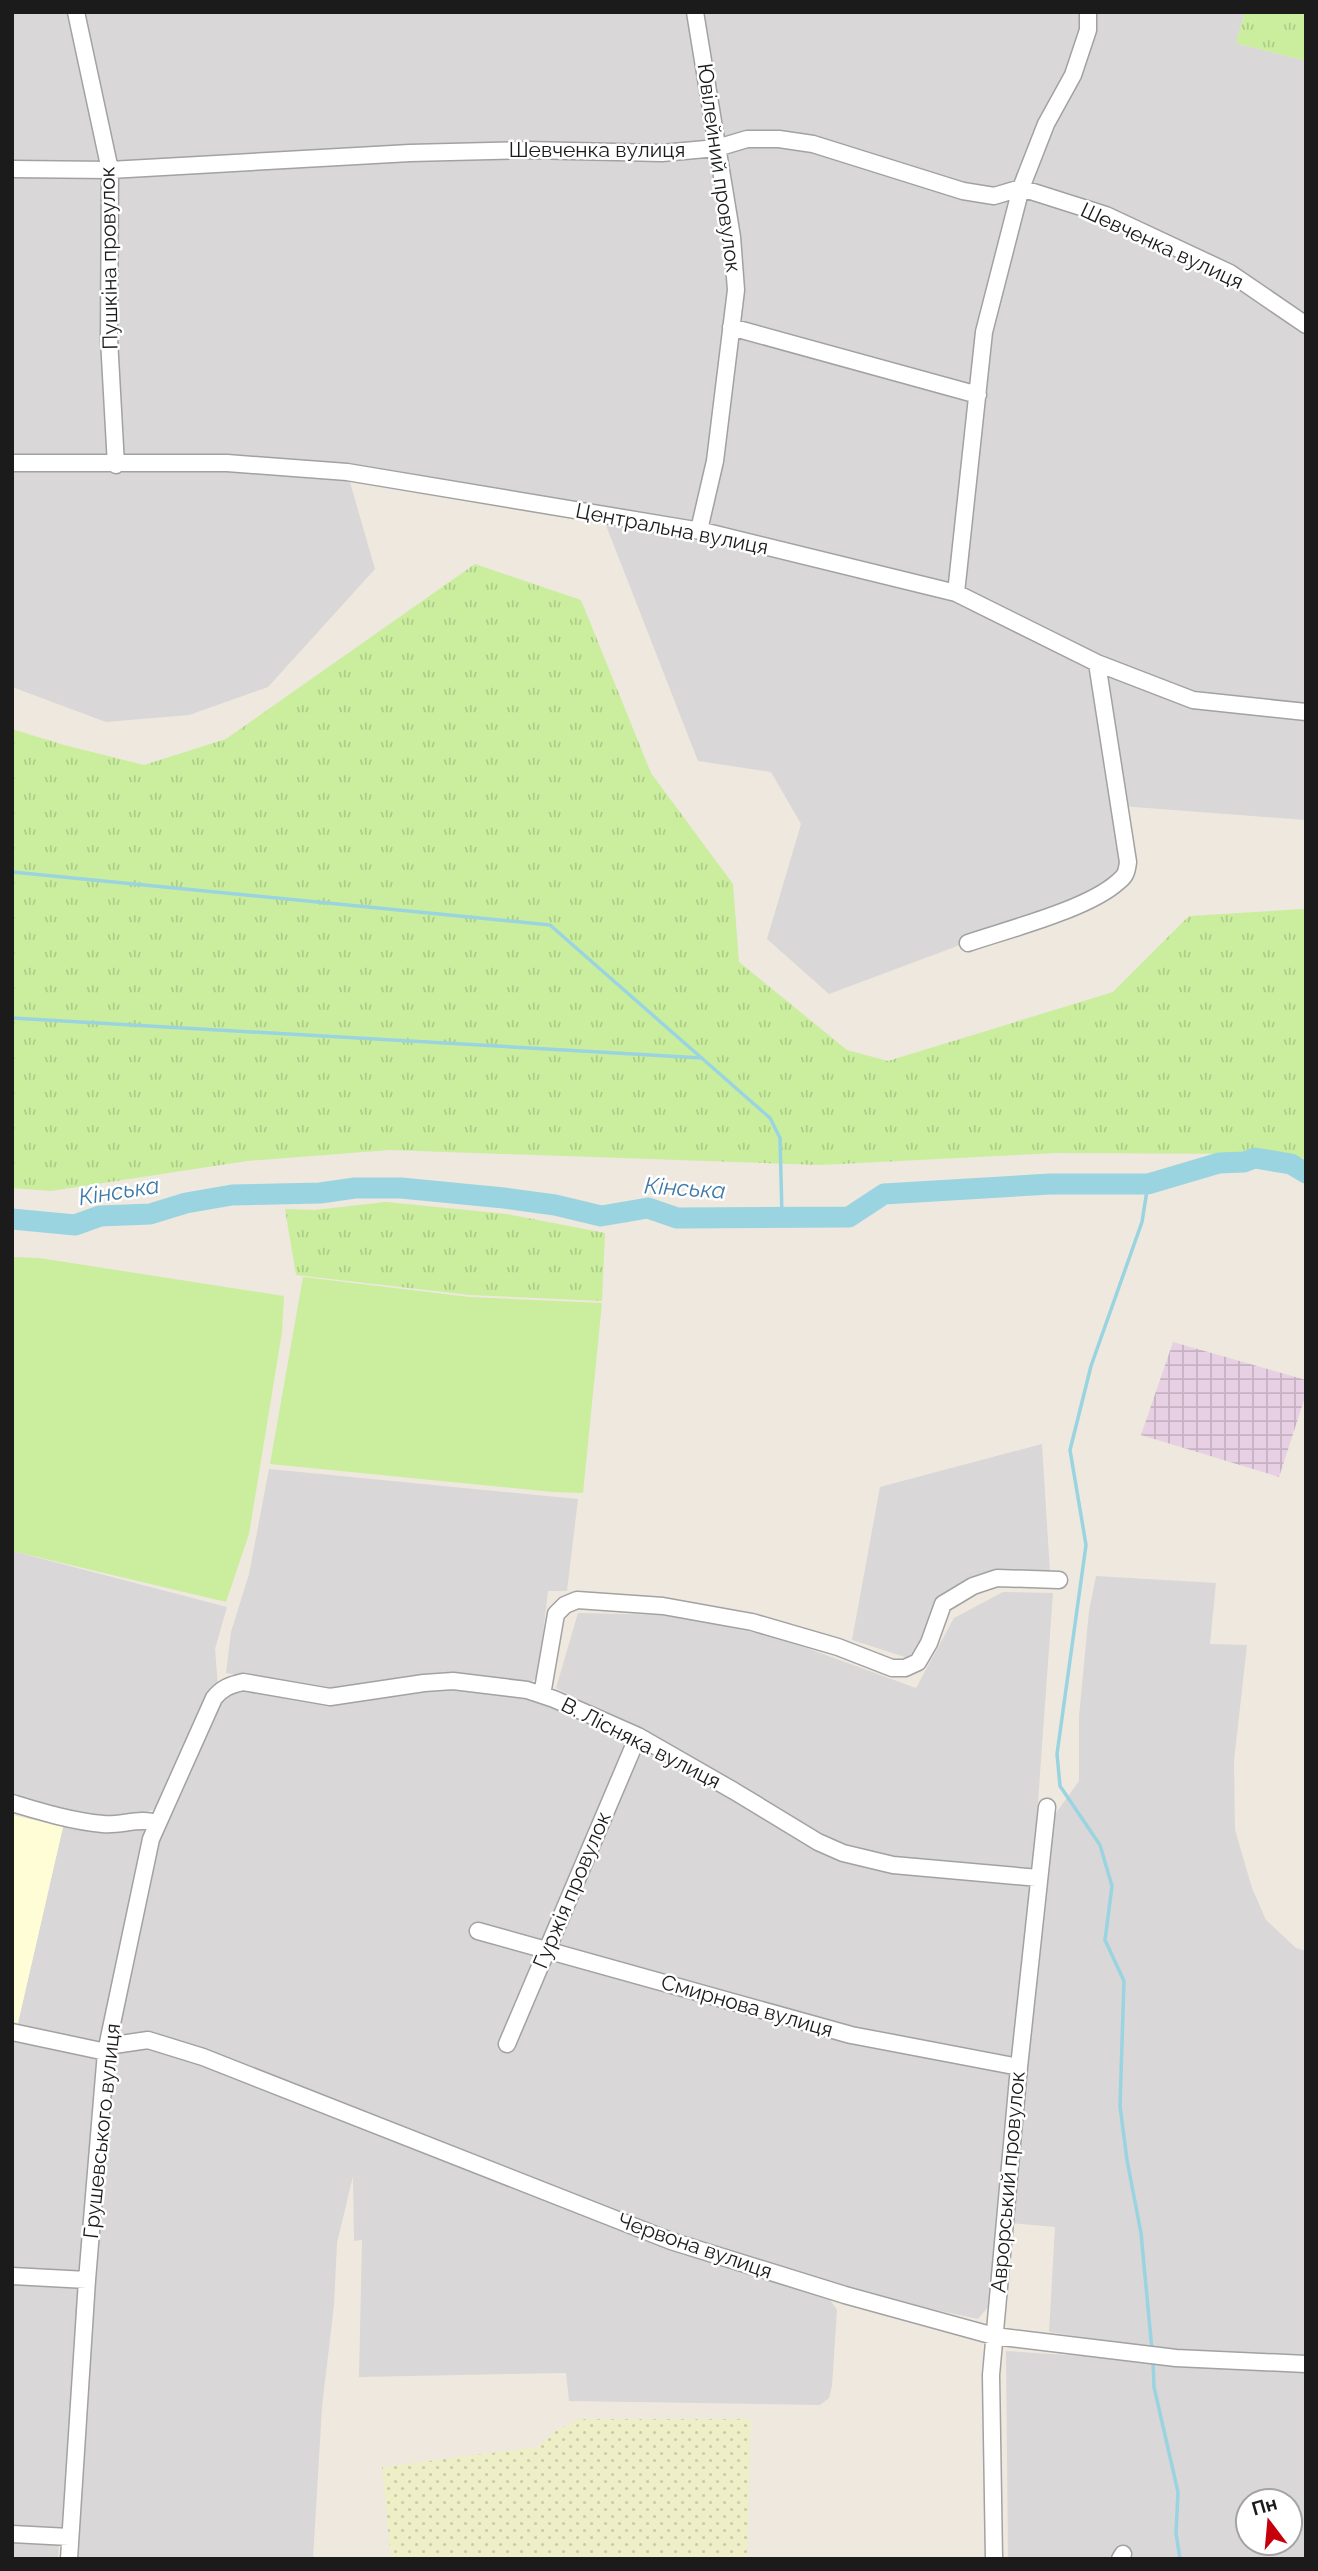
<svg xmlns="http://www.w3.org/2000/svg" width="1318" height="2571" font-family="Raleway,sans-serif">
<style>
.residential{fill:#d9d7d7;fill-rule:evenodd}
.industrial{fill:url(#industrial-grid)}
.education{fill:#fffdd6}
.farmland{fill:url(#farmland-dots)}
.grass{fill:url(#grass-tufts)}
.garden{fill:#caee9e}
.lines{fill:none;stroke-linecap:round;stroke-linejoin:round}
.stream{stroke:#9ad4e0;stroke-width:3.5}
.river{stroke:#9ad4e0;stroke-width:21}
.minor-casing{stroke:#a2a2a2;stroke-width:19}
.minor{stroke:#fff;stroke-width:16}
.labels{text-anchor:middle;stroke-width:5;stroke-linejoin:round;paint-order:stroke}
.street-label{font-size:21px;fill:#1b1b1b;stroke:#fff}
.water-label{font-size:23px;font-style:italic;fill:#3e7aa9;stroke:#fff}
</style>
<defs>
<pattern id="industrial-grid" width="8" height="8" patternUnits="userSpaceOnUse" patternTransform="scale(1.75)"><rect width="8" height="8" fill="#e7d0e4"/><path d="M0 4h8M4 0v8" fill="none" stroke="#c6b2c3"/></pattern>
<pattern id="farmland-dots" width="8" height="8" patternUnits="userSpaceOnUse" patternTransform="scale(1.75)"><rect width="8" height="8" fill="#eeefc7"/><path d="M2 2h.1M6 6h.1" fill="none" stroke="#cca" stroke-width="1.8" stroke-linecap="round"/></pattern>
<pattern id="grass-tufts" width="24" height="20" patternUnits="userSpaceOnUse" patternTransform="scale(1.75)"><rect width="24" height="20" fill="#caee9e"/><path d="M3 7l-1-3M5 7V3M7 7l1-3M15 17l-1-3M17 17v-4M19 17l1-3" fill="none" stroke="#adcc88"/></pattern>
</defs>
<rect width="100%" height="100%" fill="#eee8df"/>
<path class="residential" d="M12 12H75L109 169H12Z
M77 12H695L716 147 111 169Z
M696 12H1086L1085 30 1020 187 993 195 813 143 717 147Z
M1091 12H1245L1236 43 1306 61V324L1231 273 1023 188Z
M779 140 963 192 1020 189 977 394 733 326 718 149Z
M716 149 735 290 699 529 418 483 117 464 111 171Z
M12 170 109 171 115 464 12 462Z
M1022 189 1106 216 1230 274 1306 327V820L1121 806 1098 664 957 593 985 333Z
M732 329 977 396 956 592 707 531Z
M12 464 347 472 375 569 268 687 189 715 106 722 12 687Z
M602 515 956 595 1097 663 1128 862 1120 880 968 942 829 994 767 939 801 824 771 772 698 761Z
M1042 1444 1050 1573 996 1571 966 1580 940 1600 911 1659 852 1640 880 1487Z
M269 1469 578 1499 567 1591H548L538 1677 527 1685 345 1692 317 1690 226 1673 231 1632 249 1574Z
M12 1551 227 1607 215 1649 218 1687 159 1807 123 1822 107 1821 12 1799Z
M1096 1576 1216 1583 1210 1644 1247 1645 1234 1761 1235 1830 1252 1888 1266 1920 1296 1948 1306 1951V2358L1192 2354 1049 2332 1055 2227 1009 2223 1051 1820 1079 1781V1716L1089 1611Z
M1003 1592 1053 1593 1033 1871 910 1860 846 1849 640 1730 556 1688 578 1613 672 1615 779 1638 916 1688 954 1618Z
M229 1685 301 1696 428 1686 524 1693 638 1741 819 1845 1031 1881 993 2301 978 2319 866 2295 683 2239 158 2036 135 2034 111 2035 158 1822Z
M68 1824 138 1827 144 1830 147 1837 102 2043H98L23 2029 18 2023 63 1827Z
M12 2041 93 2055 100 2063 81 2270 73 2272 12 2269Z
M142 2044 219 2067 830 2300 837 2310 832 2386 829 2398 820 2405 569 2401 566 2373 359 2377 362 2240 354 2241 353 2176 337 2243 334 2305 322 2407 313 2559H73L110 2053Z
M12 2279 84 2286 67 2524 60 2528 12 2527Z
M1006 2351 1306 2370V2559H1008ZM1248 2501H1290V2543H1248Z
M12 2541 59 2542 58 2559H12Z"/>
<path class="industrial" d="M1173 1342 1306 1380V1394L1279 1477 1141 1435Z"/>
<path class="education" d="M12 1815 63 1827 18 2023 12 2022Z"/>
<path class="farmland" d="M580 2419H751L747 2559H391L382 2467 538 2447 555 2431Z"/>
<path class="grass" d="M1245 12H1306V61L1236 43Z
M475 564 581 600 651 773 733 884 739 962 847 1050 888 1061 1113 992 1189 916 1304 909 1306 924V1159L1289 1154 1057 1153 820 1165 390 1150 247 1161 51 1191 12 1188V729L64 745 144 765 226 739Z
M386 1202 507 1214 605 1233 602 1301 470 1295 296 1275 285 1209 314 1210Z"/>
<path class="garden" d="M12 1257 39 1258 284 1296 282 1332 249 1534 226 1602 12 1551Z
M303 1277 470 1297 602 1303 583 1493 553 1492 270 1464Z"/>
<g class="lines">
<path class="stream" d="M12 872 550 925 770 1118 780 1138 782 1216
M12 1018 702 1058
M1148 1184 1142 1222 1091 1366 1070 1450 1086 1545 1057 1754 1060 1786 1100 1845 1112 1886 1105 1940 1124 1981 1120 2106 1127 2160 1141 2233 1152 2350
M1153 2361 1154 2387 1178 2492 1176 2533 1180 2559"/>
<path class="river" d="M12 1219 75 1225 100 1216 150 1214 186 1203 232 1195 320 1193 355 1188H401L504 1198 555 1205 601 1216 648 1208 677 1218 849 1217 884 1194 1050 1184H1148L1219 1163 1244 1162 1255 1158 1291 1164 1306 1173"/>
<defs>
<path id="minor" d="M76 12 110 170 109 339 116 465
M695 12 732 237 736 290 715 461 699 530
M12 169 110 170 410 153 526 150 662 153 717 148 747 139H779L813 144 963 191 994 196 1021 188 1106 215 1230 273 1306 325
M731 327 978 395
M12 463H227L347 472 707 532 956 593 1097 663 1193 700 1306 712
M956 593 984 332 1021 188 1046 124 1073 75 1088 30V12
M968 943C1009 929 1089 909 1119 881 1126 876 1127 870 1128 862L1097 663
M542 1695 556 1614 565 1605 577 1600 663 1606 752 1622 838 1647 892 1668H905L918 1662 929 1643 943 1604 973 1586 997 1578 1059 1580
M12 1803C42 1812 71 1821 103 1824 120 1826 141 1817 156 1823
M478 1931 851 2035 1019 2067
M12 2032 106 2052
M507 2044 638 1736
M107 2046 148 2040 203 2057 671 2241 845 2295 994 2336 1176 2358 1306 2364
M12 2276 87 2280
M12 2534 69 2537
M69 2559 87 2280 106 2052 151 1839 214 1698C222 1688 230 1685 243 1682L330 1697 424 1683 453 1681 527 1690 554 1699 638 1736 734 1791 818 1842 843 1853 893 1865 1039 1878
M994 2559 991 2375 1019 2067 1047 1807
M1120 2559 1123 2554"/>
</defs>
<use href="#minor" class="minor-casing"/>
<use href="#minor" class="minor"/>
</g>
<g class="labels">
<g class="street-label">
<text x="597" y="157">Шевченка вулиця</text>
<text transform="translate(719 168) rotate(82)" y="7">Ювілейний провулок</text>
<text transform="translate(1162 246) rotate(25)" y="7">Шевченка вулиця</text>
<text transform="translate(109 258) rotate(-91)" y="7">Пушкіна провулок</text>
<text transform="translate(672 529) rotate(11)" y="7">Центральна вулиця</text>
<text transform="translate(641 1743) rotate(27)" y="7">В. Лісняка вулиця</text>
<text transform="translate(572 1890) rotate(-67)" y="7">Гуржія провулок</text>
<text transform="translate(747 2006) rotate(16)" y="7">Смирнова вулиця</text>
<text transform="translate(102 2131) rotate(-84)" y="7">Грушевського вулиця</text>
<text transform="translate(1008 2182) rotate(-85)" y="7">Аврорський провулок</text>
<text transform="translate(695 2246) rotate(19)" y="7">Червона вулиця</text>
</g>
<g class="water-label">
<text transform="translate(685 1188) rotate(4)" y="8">Кінська</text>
<text transform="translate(119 1191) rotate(-9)" y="8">Кінська</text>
</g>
</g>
<rect width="1318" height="2571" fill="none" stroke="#1b1b1b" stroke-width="28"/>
<g transform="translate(1269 2522) rotate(344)"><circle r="33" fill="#ffffff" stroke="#a4a4a4" stroke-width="2"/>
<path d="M0-5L12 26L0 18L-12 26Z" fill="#c5000c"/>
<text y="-10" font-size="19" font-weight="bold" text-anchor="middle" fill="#1b1b1b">Пн</text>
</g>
</svg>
